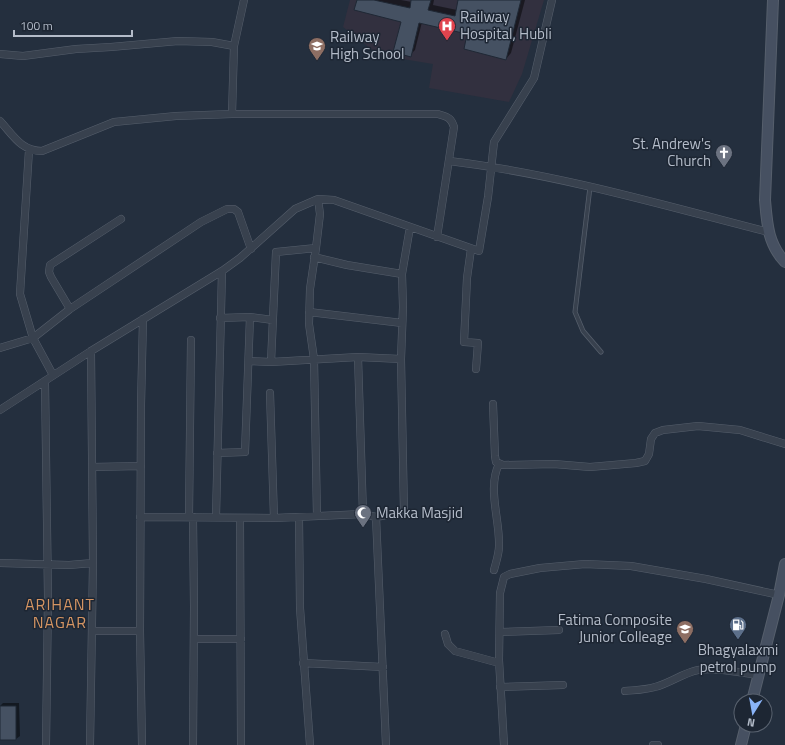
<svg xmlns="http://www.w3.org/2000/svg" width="785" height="745" font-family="'Titillium Web',sans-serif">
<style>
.medical{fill:#32303f}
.shadow{fill:#0007}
.building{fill:#455162;stroke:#1f2835}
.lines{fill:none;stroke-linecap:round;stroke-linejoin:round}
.lane-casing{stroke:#565f6c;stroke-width:5}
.street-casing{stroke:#565f6c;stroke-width:8}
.secondary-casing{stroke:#565f6c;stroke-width:12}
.lane{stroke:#38414e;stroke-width:3.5}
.street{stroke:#38414e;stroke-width:7}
.secondary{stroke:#465061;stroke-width:10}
.labels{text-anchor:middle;stroke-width:3;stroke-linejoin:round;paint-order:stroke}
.poi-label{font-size:15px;fill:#b4bcc9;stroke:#1d2633;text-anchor:start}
.neighbourhood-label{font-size:16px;letter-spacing:1px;fill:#d59563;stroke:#1d2633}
</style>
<rect width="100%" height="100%" fill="#242f3e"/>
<path class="medical" d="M350 0H544L522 74 509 102 429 88 433 64 379 55 343 27Z"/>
<path class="shadow" d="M358 0H401L412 2V0H434L433 5 457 10 460 0H525L511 53 506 59 469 33 422 22 415 50 410 55 402 21Z
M3 703H19L20 736 16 739H0V706Z"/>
<path class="building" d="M357 0H374L410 8 411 0H431L428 10 455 16 458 0H521L506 60 464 49 467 34 419 23 411 57 393 52 401 22 354 10Z
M0 706H16V740H0Z"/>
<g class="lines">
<defs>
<path id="lane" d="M590 187 575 312 583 331 601 352"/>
<path id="street" d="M234 46 244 0
M0 54 23 56 76 49 111 47 178 41 212 42 234 46 232 114
M0 121C13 135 21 151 42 151L114 122 176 116 232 114H438C447 117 451 117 454 127L437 237
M29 150 20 294 33 338 53 375
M449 161C557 174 663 205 768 232
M471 249 467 278 464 342 478 343 476 369
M314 257 347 265 402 274
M70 309 51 277 49 272 50 265 121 219
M309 312 402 323
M220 318 250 317 273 320
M0 348 33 338 70 309 201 222 227 209H234L238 212 251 249
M358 357 363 514
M401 359 403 307 402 274 410 227
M271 362 276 252 316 248
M45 381 48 597 46 745
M270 393 274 518
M493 404 495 456 496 462 503 465 554 464 590 467 636 463 645 461 649 454 651 439 655 433 663 430 698 426 740 430 785 444
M0 410 91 351 222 271 240 258 295 209 318 199 334 200 479 251 488 197 494 142 534 78 552 0
M217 453 245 452 250 317
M92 467 141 466
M317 516 314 359 309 324 310 289 316 248 320 214 318 199
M140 517 274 518 363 514 376 517 404 512 401 359 358 357 271 362 249 361
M189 517 191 340
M193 517 194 607 193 745
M216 517 222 271
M299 517 300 608 310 745
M376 517 386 745
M240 518 241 745
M0 563 69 565 93 563
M494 570C496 562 499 554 499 546 500 520 487 488 499 464
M92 631H140L141 405 143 319
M140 631 142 745
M500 632 559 630
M445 634 448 644 455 651 499 663
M194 639H241
M303 663 383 667
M500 687 563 685
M625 691C635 690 645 690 655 687 670 683 683 673 698 670 715 667 741 673 759 675
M90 745 93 563 91 351
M504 745 499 660 500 593 504 577 510 574 540 568 585 564 631 566 706 579 779 595
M653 745H658"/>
<path id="secondary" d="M773 0 765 200C767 224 768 244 785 262
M752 701 779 595 785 564
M741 745 746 725"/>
</defs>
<use href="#lane" class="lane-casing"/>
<use href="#street" class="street-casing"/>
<use href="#secondary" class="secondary-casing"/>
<use href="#lane" class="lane"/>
<use href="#street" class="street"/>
<use href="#secondary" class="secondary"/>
</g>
<defs>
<symbol id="hospital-pin" viewBox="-11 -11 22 30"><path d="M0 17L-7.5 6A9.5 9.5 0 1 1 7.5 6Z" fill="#e0444e" stroke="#1d2633"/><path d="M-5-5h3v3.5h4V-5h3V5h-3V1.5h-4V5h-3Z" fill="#fff"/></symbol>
<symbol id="school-pin" viewBox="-11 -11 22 30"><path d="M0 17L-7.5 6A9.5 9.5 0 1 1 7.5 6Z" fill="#8d6e63" stroke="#1d2633"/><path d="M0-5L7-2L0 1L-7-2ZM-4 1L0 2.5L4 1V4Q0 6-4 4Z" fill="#fff"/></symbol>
<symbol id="church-pin" viewBox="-11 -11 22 30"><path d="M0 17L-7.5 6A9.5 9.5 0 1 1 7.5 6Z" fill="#6b7280" stroke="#1d2633"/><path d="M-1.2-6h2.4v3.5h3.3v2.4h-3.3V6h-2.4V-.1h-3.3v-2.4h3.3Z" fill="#fff"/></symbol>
<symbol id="mosque-pin" viewBox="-11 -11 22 30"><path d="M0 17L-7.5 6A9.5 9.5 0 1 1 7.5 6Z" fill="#6b7280" stroke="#1d2633"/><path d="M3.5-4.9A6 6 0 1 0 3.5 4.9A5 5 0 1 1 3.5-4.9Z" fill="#fff"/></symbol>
<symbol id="fuel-pin" viewBox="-11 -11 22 30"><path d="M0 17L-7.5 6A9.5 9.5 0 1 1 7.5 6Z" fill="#5c6f8a" stroke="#1d2633"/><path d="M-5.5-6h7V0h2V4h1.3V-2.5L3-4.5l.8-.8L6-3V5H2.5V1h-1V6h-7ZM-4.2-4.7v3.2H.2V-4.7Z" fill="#fff"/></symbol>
</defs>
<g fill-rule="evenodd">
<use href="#hospital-pin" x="437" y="16" width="20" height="27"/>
<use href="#school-pin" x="307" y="36" width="20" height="27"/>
<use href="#church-pin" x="714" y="143" width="20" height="27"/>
<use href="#mosque-pin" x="353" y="503" width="20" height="27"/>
<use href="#fuel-pin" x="728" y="615" width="20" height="27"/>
<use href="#school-pin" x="675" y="619" width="20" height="27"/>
</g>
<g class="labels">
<g class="poi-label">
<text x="460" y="22">Railway<tspan x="460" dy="17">Hospital, Hubli</tspan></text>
<text x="330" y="42">Railway<tspan x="330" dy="17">High School</tspan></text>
<text x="711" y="149" text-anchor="end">St. Andrew's<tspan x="711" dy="17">Church</tspan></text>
<text x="376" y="518">Makka Masjid</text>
<text x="672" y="625" text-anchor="end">Fatima Composite<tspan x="672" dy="17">Junior Colleage</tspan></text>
<text x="738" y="655" text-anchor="middle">Bhagyalaxmi<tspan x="738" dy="17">petrol pump</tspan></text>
</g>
<g class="neighbourhood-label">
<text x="60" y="610">ARIHANT<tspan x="60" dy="18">NAGAR</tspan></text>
</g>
</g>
<g transform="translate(753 713) rotate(191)"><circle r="19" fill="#1d2633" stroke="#59626f"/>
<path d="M0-3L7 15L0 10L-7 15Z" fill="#8ab4f8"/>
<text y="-6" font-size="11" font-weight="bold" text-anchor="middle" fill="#b4bcc9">N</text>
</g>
<path d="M14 30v6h118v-6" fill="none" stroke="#b4bcc9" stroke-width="2"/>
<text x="20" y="30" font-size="12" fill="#b4bcc9" stroke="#1d2633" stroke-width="3" paint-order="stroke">100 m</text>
</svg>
